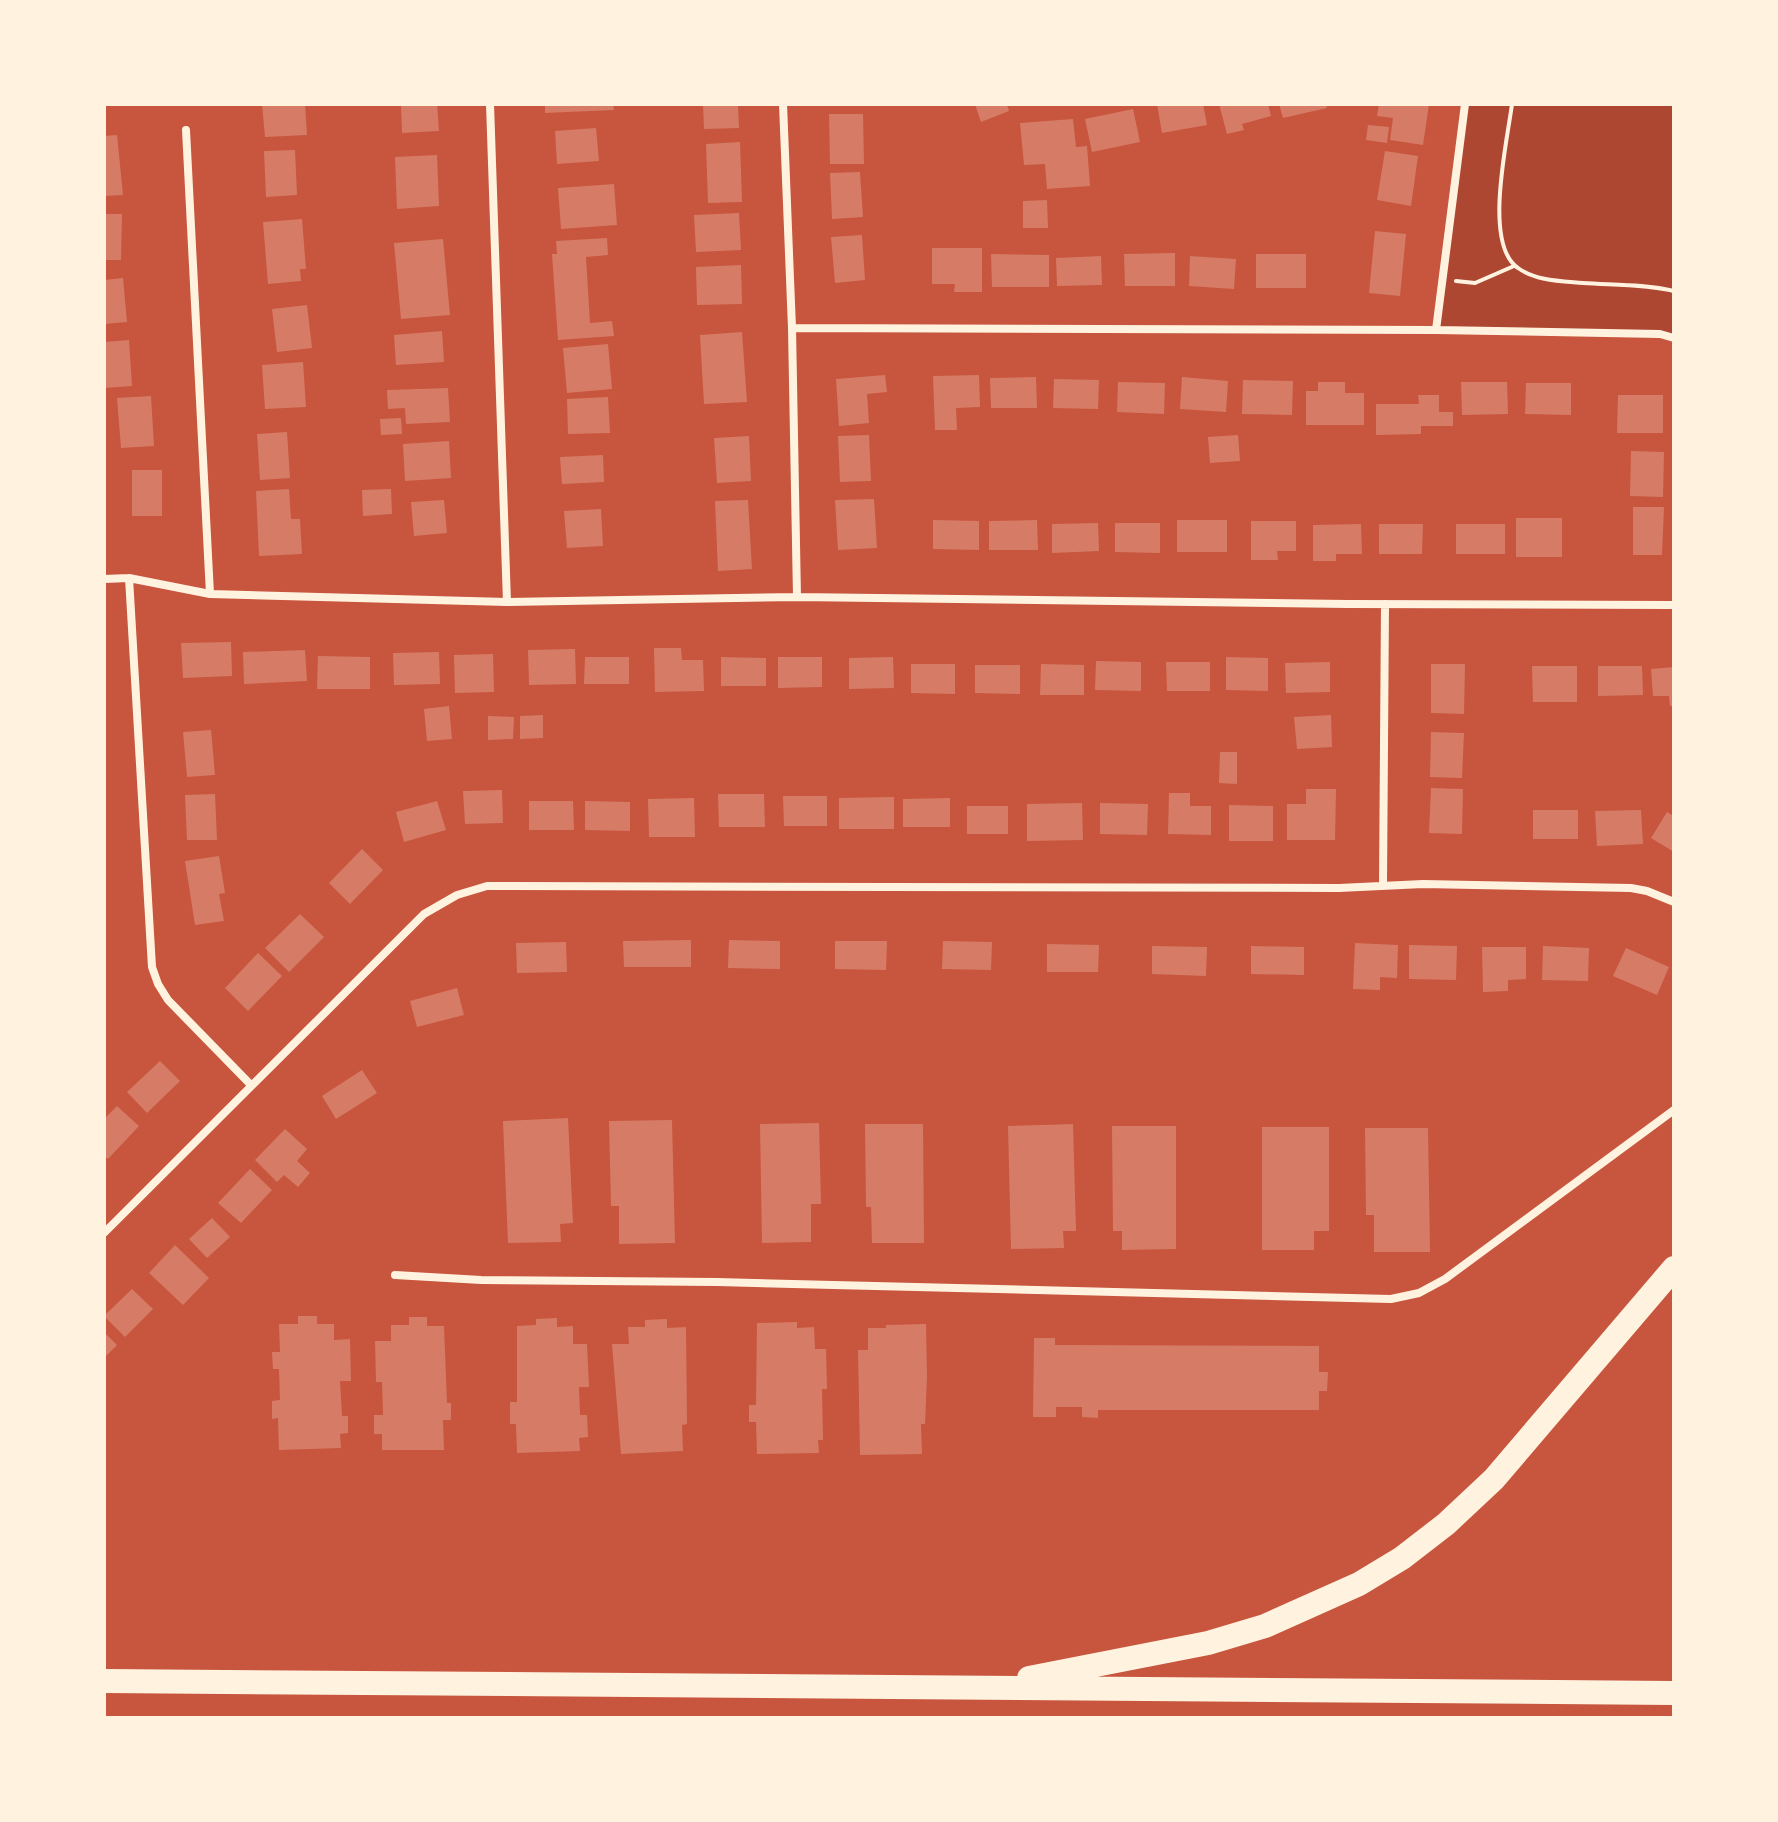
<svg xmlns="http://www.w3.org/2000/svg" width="1778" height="1822" font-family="Lato,sans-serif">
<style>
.green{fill:#ae4732}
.building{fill:#d67c66}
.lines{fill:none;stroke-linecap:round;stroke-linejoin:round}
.path{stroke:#fff3e0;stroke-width:4}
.minor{stroke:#fff3e0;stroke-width:8}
.motorway{stroke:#fff3e0;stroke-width:24}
</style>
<rect width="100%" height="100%" fill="#c8553d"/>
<path class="green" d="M1465 104H1674V338L1436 330Z"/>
<path class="building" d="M262 104H305L307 135 265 137Z
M401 104H437L439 131 402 133Z
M545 104H613L614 110 545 113Z
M703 104H738L739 128 704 129Z
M975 104H1007L1009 111 981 122Z
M1157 104H1203L1207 125 1162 133Z
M1219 104H1268L1271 116 1242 124 1244 130 1227 134Z
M1279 104H1326L1327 108 1283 118Z
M1379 104H1429L1423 145 1390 140 1393 118 1377 116Z
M1133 109 1140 142 1092 152 1085 119Z
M829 114H863L864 164H830Z
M1073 119 1076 147 1087 146 1090 186 1047 189 1045 164 1024 165 1020 123Z
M1368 125 1389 127 1387 143 1366 140Z
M596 128 599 161 557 164 555 131Z
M117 135 123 195 104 196V136Z
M740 142 742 202 708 203 706 144Z
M295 150 297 195 266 197 264 151Z
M1385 151 1418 156 1411 206 1377 200Z
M437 155 439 206 397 209 395 157Z
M860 172 863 217 832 219 830 173Z
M614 184 617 225 561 229 558 188Z
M1047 200 1048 228H1023V201Z
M739 213 741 250 696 252 694 215Z
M104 214H122L121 260H104Z
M302 219 306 269H300L301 281 268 284 263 222Z
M1375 231 1406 234 1400 296 1369 293Z
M862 235 865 280 835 283 831 237Z
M607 238 608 255 586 257 590 323 612 321 614 336 558 340 552 254H557L556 241Z
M443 239 450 315 401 319 394 243Z
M932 248H982V292H954L955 284H932Z
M1175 253V286H1125L1124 254Z
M991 254 1049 255V287H992Z
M1256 254H1306V288H1256Z
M1101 256 1102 285 1057 286 1056 258Z
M1190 256 1236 259 1234 289 1189 286Z
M741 265 742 304 697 305 696 267Z
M123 278 127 322 104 324V280Z
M307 305 312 348 277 352 272 309Z
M442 331 444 362 396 365 394 335Z
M742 332 747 402 704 404 700 335Z
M129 340 132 386 104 388V342Z
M608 344 612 389 567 393 563 348Z
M303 362 306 407 265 409 262 365Z
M885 375 887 392 867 394 869 423 839 426 836 379Z
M979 375 980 407 956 408 957 430H935L933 376Z
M1036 377 1037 408H991L990 378Z
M1182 377 1228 381 1226 412 1180 409Z
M1054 379 1099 380 1098 409 1053 408Z
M1243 380 1293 381 1292 415 1242 414Z
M1118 382 1165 383 1164 414 1117 412Z
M1318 382H1345V393H1364V425H1306V391H1318Z
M1461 382H1507L1508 414 1462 415Z
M1526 383H1571V415L1525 414Z
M448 388 450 422 406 424 405 408 388 409 387 390Z
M1418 395H1439V412H1453V426H1421V434L1376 435V404H1419Z
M1618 395H1663V433H1617Z
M151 396 154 446 121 448 117 398Z
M608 397 610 433 568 434 567 399Z
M401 418 402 434 381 435 380 419Z
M287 432 290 478 260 480 257 434Z
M869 435 871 481 840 482 838 436Z
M1238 435 1240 461 1210 463 1208 437Z
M749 436 751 481 717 483 714 438Z
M449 441 451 478 405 481 403 444Z
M1631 451 1664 452 1663 497 1630 496Z
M603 455 604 482 562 484 560 457Z
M132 470H162V516H132Z
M289 489 291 519H300L302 554 259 556 256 491Z
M391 489 392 514 363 516 362 490Z
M874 499 877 548 838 550 835 500Z
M444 500 447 533 414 536 411 502Z
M748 500 752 569 718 571 715 501Z
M1633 507H1664L1662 555H1633Z
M601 509 603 546 567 548 564 511Z
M1516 518H1562V557H1516Z
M933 520 979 521V550L933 549Z
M1037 520 1038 550H989V521Z
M1177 520H1227V552H1177Z
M1251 521H1296V551H1277L1278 560H1251Z
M1098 523 1099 551 1052 553V524Z
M1115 523H1160V553L1115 552Z
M1361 524 1362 554H1336V561H1313V525Z
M1379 524H1423L1422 554H1379Z
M1456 524H1505V554H1456Z
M231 642 232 676 183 678 181 643Z
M654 648H681L682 660H703L704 691 655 692Z
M575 649 576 684 529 685 528 650Z
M305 650 307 681 244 684 243 652Z
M439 652 440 684 394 685 393 653Z
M493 654 494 692 455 693 454 655Z
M318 656 370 657V689H317Z
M585 657H629V684H584Z
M721 657 766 658V686H721Z
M778 657H822V687L778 688Z
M893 657 894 688 849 689V658Z
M1226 657 1268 658V691L1226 690Z
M1096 661 1141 662V691L1095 690Z
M1166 662H1210V691H1167Z
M1330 662V692L1286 693 1285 663Z
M911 664H955V694L911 693Z
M1041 664 1084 665V695H1040Z
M1431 664H1465L1464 714 1431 713Z
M975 665H1020V694L975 693Z
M1532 666H1577V702H1533Z
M1598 666H1642L1643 695 1598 696Z
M1674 667V706H1670L1669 696H1653L1651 669Z
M449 706 452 739 427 741 424 709Z
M543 715V738L520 739V716Z
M1331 715 1332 747 1297 749 1294 717Z
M488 716 514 717 513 739 488 740Z
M211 730 215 775 187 777 183 732Z
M1431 732 1464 733 1462 778 1430 777Z
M1220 752H1237V784L1219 783Z
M1431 788 1463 789 1462 834 1429 833Z
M1306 789H1336L1335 840H1287V804H1306Z
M502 790 503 823 465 824 463 791Z
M1169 793H1190V806H1211V835L1168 834Z
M215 794 217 840H187L185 795Z
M718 794H764L765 827H719Z
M783 796H827V826H784Z
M894 797V829H839V798Z
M694 798 695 837H649L648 799Z
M950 798V827H903V799Z
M437 801 446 830 404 842 396 812Z
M529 801H573L574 830H529Z
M585 801 630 802V831L585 830Z
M1082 803 1083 840 1027 841V804Z
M1100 803 1148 804 1147 835 1100 834Z
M1229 805 1273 806V841H1229Z
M967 806H1008V834H967Z
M1533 810H1578V839H1533Z
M1641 810 1643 844 1597 846 1595 811Z
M1667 812 1674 816V852L1651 838Z
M362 849 383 870 350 904 329 883Z
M219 856 225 893 219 894 224 921 195 925 185 861Z
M300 914 324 937 289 972 265 948Z
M691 940V967H624L623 941Z
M729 940 780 941V969L728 968Z
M835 941H887L886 970 835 969Z
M943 941 992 942 991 970 942 969Z
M566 942 567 972 517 973 516 943Z
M1355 943 1398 945 1397 978 1380 977V990L1353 989Z
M1047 944 1099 945 1098 972H1047Z
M1409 945 1457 946 1456 980 1409 979Z
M1152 946 1207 947 1206 976 1152 974Z
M1251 946 1304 947V975L1251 974Z
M1543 946 1589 948 1588 981 1542 980Z
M1482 947H1526V979L1508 980V991L1483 992Z
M1626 948 1669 967 1657 995 1613 976Z
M258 953 282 976 248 1011 225 988Z
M457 988 464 1015 417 1027 410 1001Z
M160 1061 180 1081 147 1113 127 1092Z
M362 1070 377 1093 336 1119 322 1096Z
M117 1106 139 1126 108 1159 104 1156V1119Z
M568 1118 573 1223 560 1224 561 1242 508 1243 503 1121Z
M672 1120 675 1243 619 1244V1206H611L609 1121Z
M819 1123 821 1204H811V1242L762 1243 760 1124Z
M865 1124H923L924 1243H872L871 1207H866Z
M1073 1124 1076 1231H1063L1064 1248 1011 1249 1008 1126Z
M1112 1126H1176V1249L1122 1250V1231H1113Z
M1262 1127H1329V1231H1314V1250H1262Z
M1365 1128H1428L1430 1252H1374V1215H1366Z
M285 1129 307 1149 297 1161 310 1173 298 1187 284 1175 277 1182 255 1160Z
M250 1169 272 1190 241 1223 218 1203Z
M212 1218 230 1237 207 1258 189 1239Z
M175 1245 209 1278 183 1305 149 1273Z
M132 1289 153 1309 125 1337 104 1316Z
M298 1316H317V1324H334V1340L350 1339 351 1381H340L342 1416H348V1433L340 1434 341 1448 279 1450 278 1418 272 1419V1401L280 1400 279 1369H273L272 1352H280L279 1324H298Z
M409 1317H427V1326H444L447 1403H451V1420H443L444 1450H382V1434H374V1415H383L382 1382H376L375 1341H391V1325H409Z
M557 1318V1327L573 1326V1344H587L589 1387H579L580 1415H587L588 1437 579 1438 580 1451 517 1453 516 1424H510V1402H517V1326L536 1325V1319Z
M667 1319V1328L686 1327 687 1424 682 1425 683 1451 621 1454 612 1344H629L628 1327H645V1320Z
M797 1322V1328L814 1327 815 1349H826L827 1389H822L823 1440H818L819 1453 757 1454 756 1422H749V1405H756L757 1323Z
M926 1324 927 1377 925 1424H921L922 1454 860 1455 858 1350H868V1328H886V1325Z
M104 1332 117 1345 104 1358Z
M1034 1338H1055V1345L1319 1346V1372H1328L1327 1391H1319V1410H1098V1418L1082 1417V1407H1056V1417H1033Z"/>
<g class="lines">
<path class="path" d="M1512 104C1507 143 1483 244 1518 268 1536 281 1561 281 1583 283 1612 285 1645 284 1674 291
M1456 281 1475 283 1514 266"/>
<path class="minor" d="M490 104 507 602
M783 104 792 328 797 597
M186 130 210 594
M792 328 1436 330 1660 334 1674 338
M1436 330 1465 104
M129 578 152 967 158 984 168 1000 251 1085
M104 579 129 578 210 594 507 602 797 597 1348 604 1674 605
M1383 885 1385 604
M104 1233 424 914 457 895 487 886 1339 888 1423 884 1631 888 1647 891 1674 902
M395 1275 481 1280 717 1282 1391 1299 1419 1293 1445 1279 1674 1110"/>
<path class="motorway" d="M1029 1678 1208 1643 1265 1626 1359 1584 1402 1558 1446 1524 1494 1479 1674 1268
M104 1681 1674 1693"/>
</g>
<rect width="1778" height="1822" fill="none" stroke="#fff3e0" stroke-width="212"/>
</svg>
